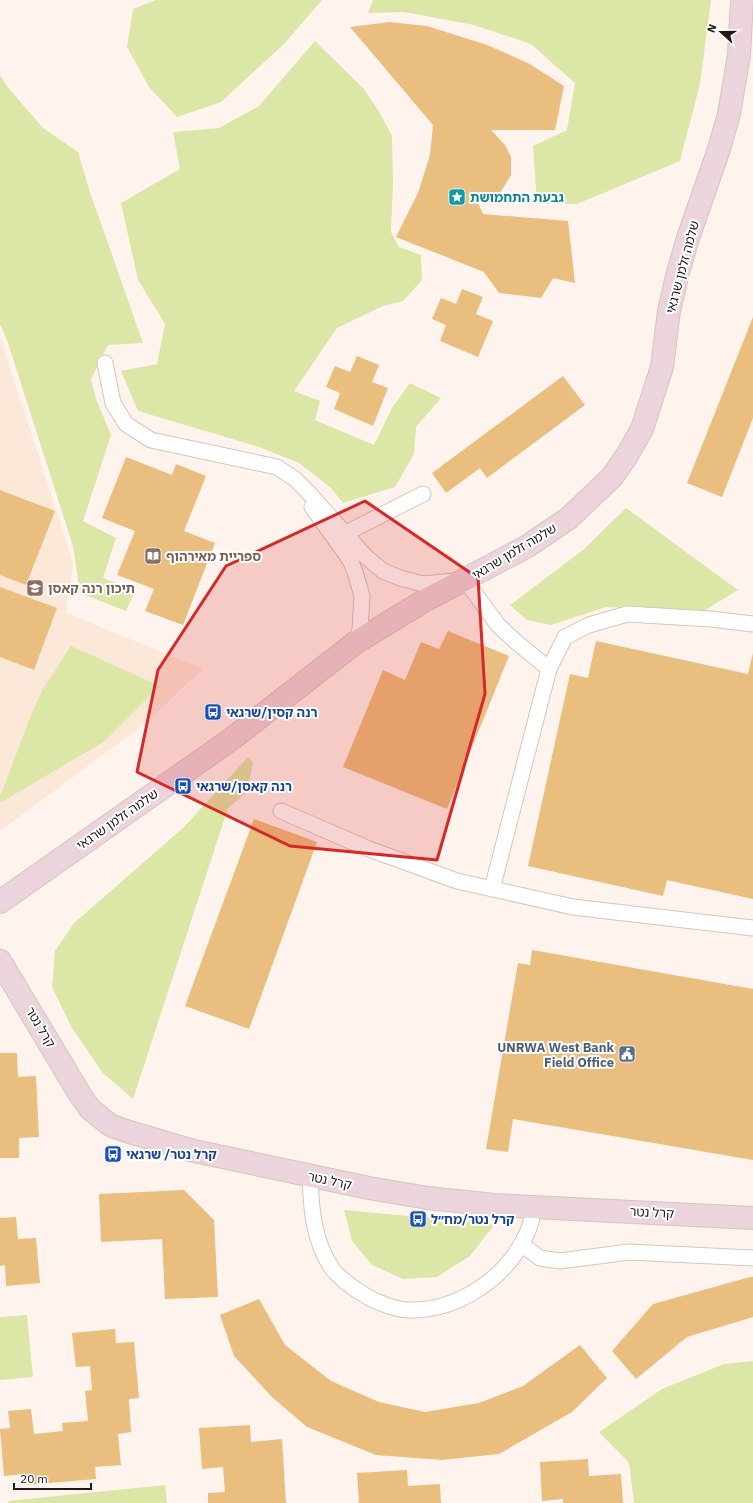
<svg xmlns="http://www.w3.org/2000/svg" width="753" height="1503" font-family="'IBM Plex Sans','Noto Sans Hebrew',sans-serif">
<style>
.education{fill:#fce8d8}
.green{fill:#dce6a6}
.building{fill:#eabe7e}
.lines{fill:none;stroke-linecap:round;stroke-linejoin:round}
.lane-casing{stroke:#d6c5ba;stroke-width:17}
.secondary-casing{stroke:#d6c5ba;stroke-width:24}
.lane{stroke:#fff;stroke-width:15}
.secondary{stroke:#ebd4dc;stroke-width:22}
.marked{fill:#d62828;fill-opacity:0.2;stroke:#d62828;stroke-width:3;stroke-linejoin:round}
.labels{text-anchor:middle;stroke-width:4;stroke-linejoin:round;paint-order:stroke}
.culture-label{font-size:13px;font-weight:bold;fill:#0d838f;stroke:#fff;text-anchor:start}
.street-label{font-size:13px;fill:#201a16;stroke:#fff}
.education-label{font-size:13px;font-weight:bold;fill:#785e54;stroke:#fff;text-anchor:start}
.transit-label{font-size:13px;font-weight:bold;fill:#164399;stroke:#fff;text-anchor:start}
.service-label{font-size:13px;font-weight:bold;fill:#4e5e75;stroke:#fff;text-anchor:end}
</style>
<rect width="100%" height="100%" fill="#fff4ed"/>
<path class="education" d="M0 337 73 563 66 613 203 669 138 729 0 831Z"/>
<path class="green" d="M156 0H322L285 43 221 102 177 117 149 87 127 47 133 9Z
M373 0H711L700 84 680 161 577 204H537L533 146 567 130 575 83 531 44 474 25 404 12 368 13Z
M315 41 364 89 380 113 392 136 393 183 391 232 399 247 421 255 422 280 403 301 383 306 337 328 294 391 320 401 315 420 374 445 392 408 410 383 441 398 416 427 414 454 395 487 343 503 331 488 299 463 259 447 138 411 121 371 157 364 165 324 138 280 121 203 180 169 173 132 219 128 259 106Z
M0 75 6 85 43 128 78 152 90 192 143 343 108 345 91 379 96 399 111 435 83 521 116 538 103 578 135 591 126 611 80 593 73 546 8 343 0 324Z
M626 508 738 590 702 612 606 607 551 625 527 620 510 605 583 550Z
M71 646 160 686 105 741 0 803V797L31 715 43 689Z
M248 757 253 762 247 792 228 808 133 1099 103 1073 72 1028 52 987 55 951 74 923 183 828Z
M344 1210 495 1224 470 1256 437 1277 403 1279 372 1265 352 1241Z
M27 1315 33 1377 0 1380V1317Z
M753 1361V1503H634L629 1463 599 1432 662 1389 724 1364Z
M165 1485 167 1503H9L8 1501Z"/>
<path class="building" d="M389 22 427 26 487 45 528 63 564 86 555 130H491L505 145 511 157V175L500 193 478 203 483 214 568 221 575 283 553 278 541 298 499 293 484 272 396 237 418 193 430 155 433 125 350 27Z
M462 289 483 297 476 314 493 321 478 357 440 341 446 325 432 319 441 298 456 304Z
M753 317V418L722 497 687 483Z
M357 356 379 365 372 382 388 388 373 426 334 409 340 393 326 387 335 366 350 372Z
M563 376 585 405 487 478 480 468 446 493 432 473Z
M126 457 172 475 176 464 206 476 184 531 215 543 183 625 145 611 154 589 117 575 135 531 102 518Z
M0 490 55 511 26 585 0 575Z
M0 587 57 608 34 670 0 657Z
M448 631 509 656 447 809 343 767 383 670 405 680 421 642 439 649Z
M596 641 748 674 753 653V899L667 880 663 896 528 866 570 674 588 678Z
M254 819 317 842 249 1029 185 1006Z
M532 950 753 989V1160L513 1119 508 1152 486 1149 518 963 530 965Z
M0 1053H17L18 1077 36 1076 39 1137 19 1138V1158H0Z
M184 1190 214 1220 218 1297 165 1299 162 1239 101 1242 99 1194Z
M16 1217 18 1239 36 1238 40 1283 6 1286 5 1265 0 1266V1218Z
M750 1277H753V1317L687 1337 636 1379 612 1351 653 1304Z
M259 1299 285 1345 331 1381 379 1402 425 1412 479 1403 523 1386 580 1345 607 1378 572 1412 499 1454 442 1460 376 1455 307 1427 272 1397 234 1356 220 1315Z
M115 1329 116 1343 134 1342 139 1398 129 1399 131 1432 118 1434 121 1465 95 1467 96 1479 25 1485 24 1474 4 1476 0 1429 10 1428 8 1411 31 1409 34 1434 63 1431 62 1423 88 1421 85 1391 92 1390 90 1366 76 1367 72 1333Z
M250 1425 251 1442 282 1439 286 1503H208V1493L225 1492 223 1467 202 1469 199 1428Z
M588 1459 589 1476 621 1474 623 1503H563V1499L542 1501 540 1462Z
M407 1470 408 1486 440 1484 441 1503H359L357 1473Z"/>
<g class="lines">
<defs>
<path id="lane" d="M105 363 113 403 126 424 151 440 277 467 295 479 308 492 365 556 383 571 400 578 423 584 465 580 498 625 515 641 549 669
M312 507 350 560 355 572 362 596 360 630 355 643
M346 533 423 494
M281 811 369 849 457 881 573 907 753 928
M492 889 549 669 565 637 589 625 627 614 711 619 753 624
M310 1176C311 1207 313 1239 331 1267 337 1277 356 1290 366 1296 376 1302 396 1310 409 1310 458 1311 507 1278 527 1233 531 1225 532 1215 535 1206
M521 1244 540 1258 560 1261 629 1252 753 1258"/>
<path id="secondary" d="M0 902 233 738 355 643 424 601 526 547 569 518 612 477 626 457 642 429 662 367 669 311 677 276 688 238 719 149 729 114 739 55 742 0
M0 961 79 1093 90 1109 110 1125 126 1131 194 1151 369 1188 428 1198 494 1205 753 1218"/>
</defs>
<use href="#lane" class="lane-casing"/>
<use href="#secondary" class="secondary-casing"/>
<use href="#lane" class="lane"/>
<use href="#secondary" class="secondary"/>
</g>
<path class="marked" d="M365 501 478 578 485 694 437 860 290 846 137 772 158 670 226 566Z"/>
<defs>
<symbol id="sight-square" viewBox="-11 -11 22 22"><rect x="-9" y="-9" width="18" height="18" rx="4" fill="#0f9aa8" stroke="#fff"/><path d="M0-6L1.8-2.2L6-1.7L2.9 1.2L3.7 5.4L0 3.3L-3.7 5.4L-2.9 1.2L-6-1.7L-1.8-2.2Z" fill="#fff"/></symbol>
<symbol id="library-square" viewBox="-11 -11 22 22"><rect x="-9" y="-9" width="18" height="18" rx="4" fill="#8d6e63" stroke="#fff"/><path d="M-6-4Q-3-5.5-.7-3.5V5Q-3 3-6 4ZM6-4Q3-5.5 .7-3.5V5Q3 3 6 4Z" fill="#fff"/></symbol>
<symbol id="school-square" viewBox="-11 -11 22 22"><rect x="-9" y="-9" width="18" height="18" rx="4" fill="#8d6e63" stroke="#fff"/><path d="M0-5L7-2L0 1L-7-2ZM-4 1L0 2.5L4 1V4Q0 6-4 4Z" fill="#fff"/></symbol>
<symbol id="bus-square" viewBox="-11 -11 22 22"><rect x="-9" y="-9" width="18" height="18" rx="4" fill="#1a4fb4" stroke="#fff"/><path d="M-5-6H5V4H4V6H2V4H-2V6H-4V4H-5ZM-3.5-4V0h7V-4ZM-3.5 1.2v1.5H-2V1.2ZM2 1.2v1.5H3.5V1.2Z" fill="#fff"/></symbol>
<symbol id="civic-square" viewBox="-11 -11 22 22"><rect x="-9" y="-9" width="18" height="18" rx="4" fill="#5c6f8a" stroke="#fff"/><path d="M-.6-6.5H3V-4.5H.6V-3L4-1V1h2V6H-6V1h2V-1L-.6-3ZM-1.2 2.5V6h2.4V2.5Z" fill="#fff"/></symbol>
</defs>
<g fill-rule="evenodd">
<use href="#sight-square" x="447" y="187" width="20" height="20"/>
<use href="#library-square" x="143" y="546" width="20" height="20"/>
<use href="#school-square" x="25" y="578" width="20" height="20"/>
<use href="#bus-square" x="203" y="702" width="20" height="20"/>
<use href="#bus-square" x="173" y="776" width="20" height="20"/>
<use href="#civic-square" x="617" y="1044" width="20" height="20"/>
<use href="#bus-square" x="103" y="1144" width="20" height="20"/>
<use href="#bus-square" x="408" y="1209" width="20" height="20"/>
</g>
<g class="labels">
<g class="culture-label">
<text x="470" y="202">גבעת התחמושת</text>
</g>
<g class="street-label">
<text transform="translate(682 267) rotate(-75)" y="5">שלמה זלמן שרגאי</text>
<text transform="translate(514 551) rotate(-31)" y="5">שלמה זלמן שרגאי</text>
<text transform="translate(117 819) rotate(-35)" y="5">שלמה זלמן שרגאי</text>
<text transform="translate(41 1027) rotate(59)" y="5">קרל נטר</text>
<text transform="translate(330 1180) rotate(12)" y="5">קרל נטר</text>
<text transform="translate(652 1212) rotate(3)" y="5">קרל נטר</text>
</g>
<g class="education-label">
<text x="166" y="561">ספריית מאירהוף</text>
<text x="48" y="593">תיכון רנה קאסן</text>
</g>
<g class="transit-label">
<text x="226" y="717">רנה קסין/שרגאי</text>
<text x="196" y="791">רנה קאסן/שרגאי</text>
<text x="126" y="1159">קרל נטר/ שרגאי</text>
<text x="431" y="1224">קרל נטר/מח״ל</text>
</g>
<g class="service-label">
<text x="614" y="1052">UNRWA West Bank<tspan x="614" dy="15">Field Office</tspan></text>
</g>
</g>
<g transform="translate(721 32) rotate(291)" stroke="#ffffff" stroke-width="3" paint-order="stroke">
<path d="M0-3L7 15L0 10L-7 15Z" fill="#201a16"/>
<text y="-6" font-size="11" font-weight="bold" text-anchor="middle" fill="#201a16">N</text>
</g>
<path d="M14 1483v6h77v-6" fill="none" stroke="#201a16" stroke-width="2"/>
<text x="20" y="1483" font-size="12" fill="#201a16" stroke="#ffffff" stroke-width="3" paint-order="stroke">20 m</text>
</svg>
